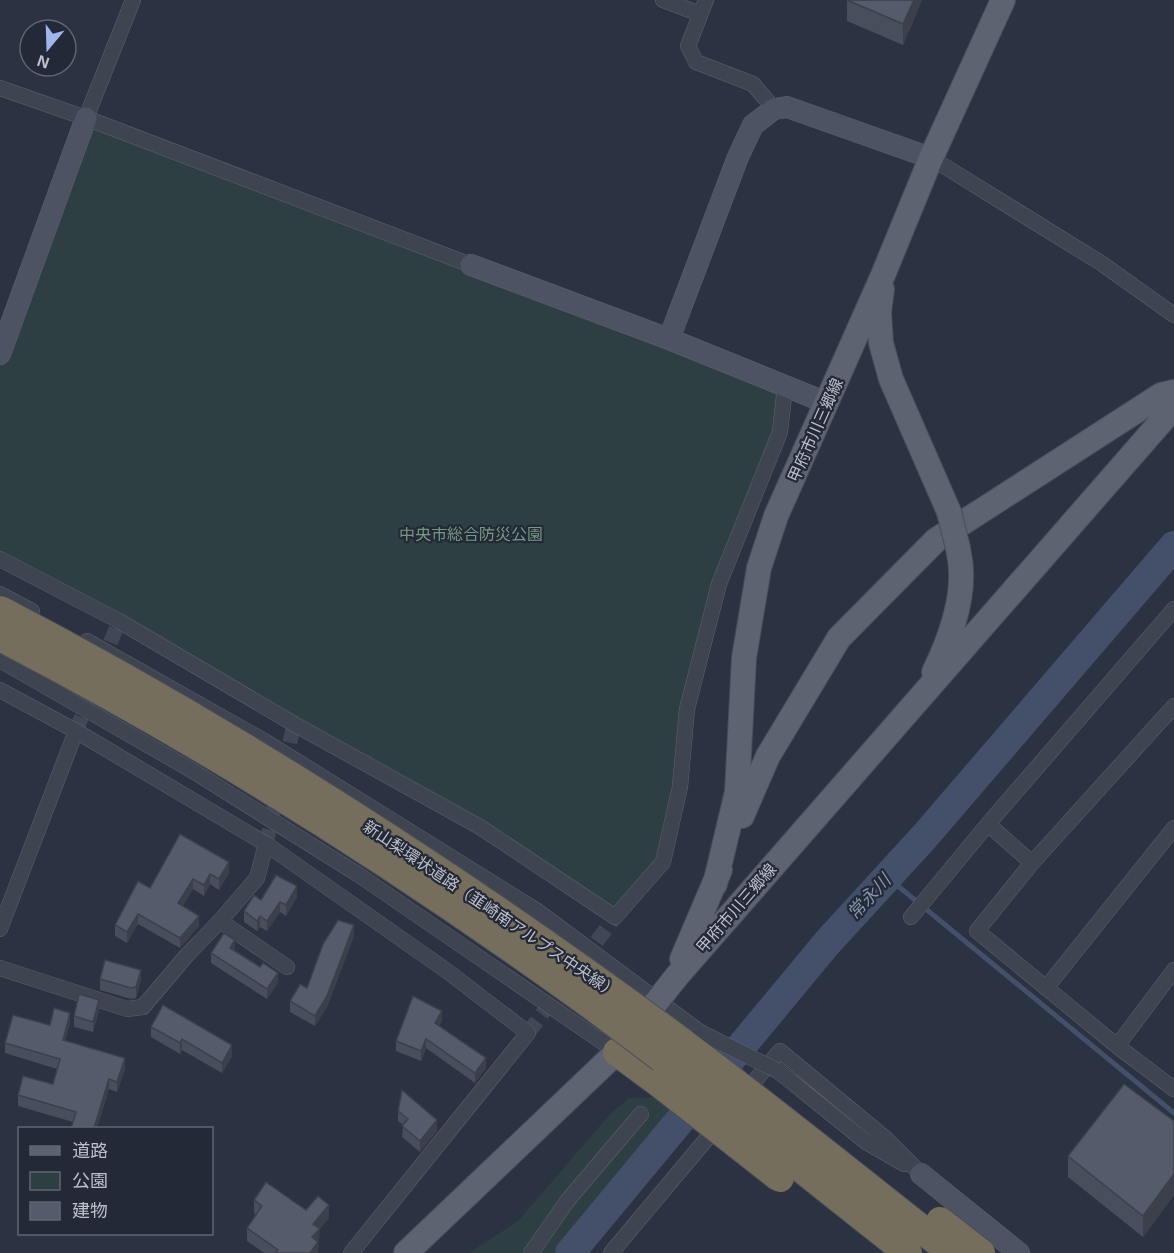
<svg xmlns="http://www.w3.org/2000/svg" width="1174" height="1253" font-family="Helvetica,'Noto Sans JP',sans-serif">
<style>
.green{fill:#2e3f43}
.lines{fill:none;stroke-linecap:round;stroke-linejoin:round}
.stream{stroke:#445069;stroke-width:5}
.river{stroke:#445069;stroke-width:30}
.street-tunnel{stroke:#414756;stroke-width:15;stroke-dasharray:15 8;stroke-linecap:butt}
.street-casing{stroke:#5d626e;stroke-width:16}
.secondary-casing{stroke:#5d626e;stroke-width:22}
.primary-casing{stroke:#484d5a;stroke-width:26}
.highway-casing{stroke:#494f5b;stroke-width:30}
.street{stroke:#3f4451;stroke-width:15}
.secondary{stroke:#4d5363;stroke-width:21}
.primary{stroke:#5d6370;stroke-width:24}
.highway{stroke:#766e5d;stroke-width:28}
.street-bridge-casing{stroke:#5d626e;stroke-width:16;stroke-linecap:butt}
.primary-bridge-casing{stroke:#484d5a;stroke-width:26;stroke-linecap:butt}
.highway-bridge-casing{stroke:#494f5b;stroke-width:30;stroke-linecap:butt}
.street-bridge{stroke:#3f4451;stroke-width:15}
.primary-bridge{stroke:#5d6370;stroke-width:24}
.highway-bridge{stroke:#766e5d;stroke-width:28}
.wall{fill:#484e5c}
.shaded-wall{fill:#3b404b}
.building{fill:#545b6b;stroke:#3b404b;stroke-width:1.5}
.labels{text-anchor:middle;stroke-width:4.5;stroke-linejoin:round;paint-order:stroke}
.street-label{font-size:16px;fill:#bcc0cb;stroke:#232936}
.park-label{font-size:16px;fill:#769981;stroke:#232936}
.water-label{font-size:18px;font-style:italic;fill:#8694ae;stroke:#232936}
</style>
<rect width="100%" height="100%" fill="#2b3241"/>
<path class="green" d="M86 118 785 387 780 432 719 584 663 862 615 917 480 827 0 559V354Z
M655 1097 675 1113 560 1253H469L518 1221 610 1114 629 1098Z"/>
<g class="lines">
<path class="stream" d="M887 877 1174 1113"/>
<path class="river" d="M570 1253 827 943 925 836 1174 546"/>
<path class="street-tunnel" d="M102 664 119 621
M76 731 89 698
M285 765 294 724
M266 844 278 791
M583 960 615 917
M528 1033 566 982"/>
<defs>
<path id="street" d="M663 0 700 14
M706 0 688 46 696 62 753 84 774 109
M0 88 86 118 471 265
M86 118 133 0
M931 158 1101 263 1174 315
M0 559 119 621 294 724 480 827 615 917 663 862 680 787 687 709 719 584 780 432 785 387
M0 594 32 611
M87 641 266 742 536 910 700 1032
M0 660 193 771 359 875 617 1052
M0 690 76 731 266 844
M1174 706 1032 863 977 931 1117 1046 1174 970
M1032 863 988 824 1174 609
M911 917 988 824
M220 921 287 967
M0 929 76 731
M0 968 127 1009 143 1007 187 955 220 921 257 878 266 844 447 971 528 1033 351 1253
M1046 988 1174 828
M1117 1046 1174 1089
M793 1083 866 1142 904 1164
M743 1095 780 1051 885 1138 921 1174
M531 1253 568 1200 641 1114
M611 1253 720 1123"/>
<path id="secondary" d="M471 265 669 339 827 403
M669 339 738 157 753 125 774 109 787 107 931 158
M0 354 86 118
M921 1174 1019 1253"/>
<path id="primary" d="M882 289 879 312 881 343 891 379 949 512
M934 672C948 644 963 603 961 571 961 563 959 555 958 548
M742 816 768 756 839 638 936 540 1161 395 1174 392
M715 884 737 792 744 658 759 568 776 516 883 275 931 158 1003 0
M682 959 720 870
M406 1253 617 1052 677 976 1174 407"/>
<path id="highway" d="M617 1052 659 1083"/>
</defs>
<use href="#street" class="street-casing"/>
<use href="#secondary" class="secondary-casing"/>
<use href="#primary" class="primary-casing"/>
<use href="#highway" class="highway-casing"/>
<use href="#street" class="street"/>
<use href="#secondary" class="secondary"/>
<use href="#primary" class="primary"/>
<use href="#highway" class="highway"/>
<defs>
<path id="street-bridge" d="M700 1032 776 1070 793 1083"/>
<path id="primary-bridge" d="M949 512 958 548"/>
<path id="highway-bridge" d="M0 610C236 733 460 878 674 1036 768 1106 860 1181 952 1253
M0 637C201 741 394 863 577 995 690 1077 798 1167 908 1253
M659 1083 780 1178
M940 1221 981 1253"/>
</defs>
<use href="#street-bridge" class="street-bridge-casing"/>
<use href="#primary-bridge" class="primary-bridge-casing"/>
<use href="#highway-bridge" class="highway-bridge-casing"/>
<use href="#street-bridge" class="street-bridge"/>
<use href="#primary-bridge" class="primary-bridge"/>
<use href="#highway-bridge" class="highway-bridge"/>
</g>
<path class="wall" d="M847 0H922L903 45 847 21Z
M180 834 229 873 219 890 210 884 204 896 193 889 183 906 199 926 180 948 138 924 127 943 115 936V925L150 888Z
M297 897 286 916 280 912 267 931 260 927 257 931 244 922V911L261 900Z
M354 936 327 1007 315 1026 290 1012V1001L307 988Z
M235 951 278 983 267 999 211 963V953Z
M100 979 141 980 136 998 131 999 100 990Z
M99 1010 93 1032 74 1027V1016Z
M442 1021 439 1026 486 1068 475 1083 426 1048 421 1061 396 1051V1041Z
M70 1023 65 1041 125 1069 117 1092 109 1089 97 1128H71L73 1122 18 1106V1095L53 1084 57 1069 5 1053V1043L50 1025Z
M151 1027 232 1056 222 1073 182 1050 180 1054 151 1037Z
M398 1111 437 1131 420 1152 402 1137 403 1125 398 1121Z
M1174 1121V1195L1143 1237 1068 1177V1156Z
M254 1200 306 1210 329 1218 319 1229 318 1253H264L247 1241V1228L256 1215 254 1213Z"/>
<path class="shaded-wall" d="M914 0H922L903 45V24Z
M229 862V873L219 890V879Z
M210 874V884L204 896V885Z
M193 879V889L178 914V903Z
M297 886V897L286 916V905Z
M280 902V912L267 931V921Z
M138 914V924L127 943V932Z
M199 916V926L180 948V938Z
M260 916V927L257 931V921Z
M354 925V936L327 1007 315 1026V1016Z
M235 940V951L230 948Z
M141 970V980L136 998V987Z
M278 973V983L267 999V989Z
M99 1000V1010L93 1032V1022Z
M442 1011V1021L435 1033V1023Z
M70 1013V1023L63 1050V1040Z
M182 1039V1050L180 1054V1043Z
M426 1039V1048L421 1061V1051Z
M232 1045V1056L222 1073V1063Z
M125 1058V1069L117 1092V1082Z
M486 1058V1068L475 1083V1073Z
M109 1079V1089L97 1128H94Z
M437 1120V1131L420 1152V1141Z
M1174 1174V1195L1143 1237V1216Z
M329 1205V1218L313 1237V1224Z
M320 1229 318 1253H310L312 1237Z"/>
<path class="building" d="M847 0H914L903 24Z
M180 834 229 862 219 879 210 874 204 885 193 879 178 903 199 916 180 938 138 914 127 932 115 925 138 881 150 888Z
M276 875 297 886 286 905 280 902 267 921 260 916 257 921 244 911 254 895 261 900Z
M338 920 354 925 327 996 315 1016 290 1001 300 984 307 988 323 944Z
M224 933 235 940 230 948 260 967 263 963 278 973 267 989 211 953Z
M105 960 141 970 136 987 131 988 100 979Z
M79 994 99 1000 93 1022 74 1016Z
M413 996 442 1011 435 1023 486 1058 475 1073 426 1039 421 1051 396 1041Z
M163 1005 232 1045 222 1063 182 1039 180 1043 151 1027Z
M54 1008 70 1013 63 1040 125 1058 117 1082 109 1079 94 1128H71L76 1112 18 1095 23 1076 53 1084 60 1059 5 1043 13 1015 50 1025Z
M1124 1084 1174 1121V1174L1143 1216 1068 1156Z
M402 1090 437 1120 420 1141 402 1126 408 1119 398 1111Z
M266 1182 306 1210 318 1196 329 1205 313 1224 320 1229 312 1237 318 1242 310 1253H276L278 1250 247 1228 262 1206 254 1200Z"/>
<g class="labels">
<g class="street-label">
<text transform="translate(815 430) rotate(-66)" y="6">甲府市川三郷線</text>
<text transform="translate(736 908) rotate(-49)" y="6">甲府市川三郷線</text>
<text transform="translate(491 909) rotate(34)" y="6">新山梨環状道路（韮崎南アルプス中央線）</text>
</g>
<g class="park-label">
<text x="471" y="540">中央市総合防災公園</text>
</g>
<g class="water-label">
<text transform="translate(869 897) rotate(-47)" y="6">常永川</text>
</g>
</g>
<rect x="18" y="1127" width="195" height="108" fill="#232936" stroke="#606572" stroke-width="1.5"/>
<rect x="30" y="1146" width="30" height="9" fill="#5d6370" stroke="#606572" stroke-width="1.5"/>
<text x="72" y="1157" font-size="18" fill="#bcc0cb">道路</text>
<rect x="30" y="1172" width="30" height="18" fill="#2e3f43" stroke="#606572" stroke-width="1.5"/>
<text x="72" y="1187" font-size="18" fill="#bcc0cb">公園</text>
<rect x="30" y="1202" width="30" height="18" fill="#545b6b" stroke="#606572" stroke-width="1.5"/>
<text x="72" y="1217" font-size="18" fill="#bcc0cb">建物</text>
<g transform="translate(48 48) rotate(199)"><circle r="28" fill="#232936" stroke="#606572" stroke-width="1.5"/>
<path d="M0-4.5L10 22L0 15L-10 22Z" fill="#9eb5ed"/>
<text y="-9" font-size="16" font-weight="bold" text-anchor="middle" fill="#bcc0cb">N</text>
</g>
</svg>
